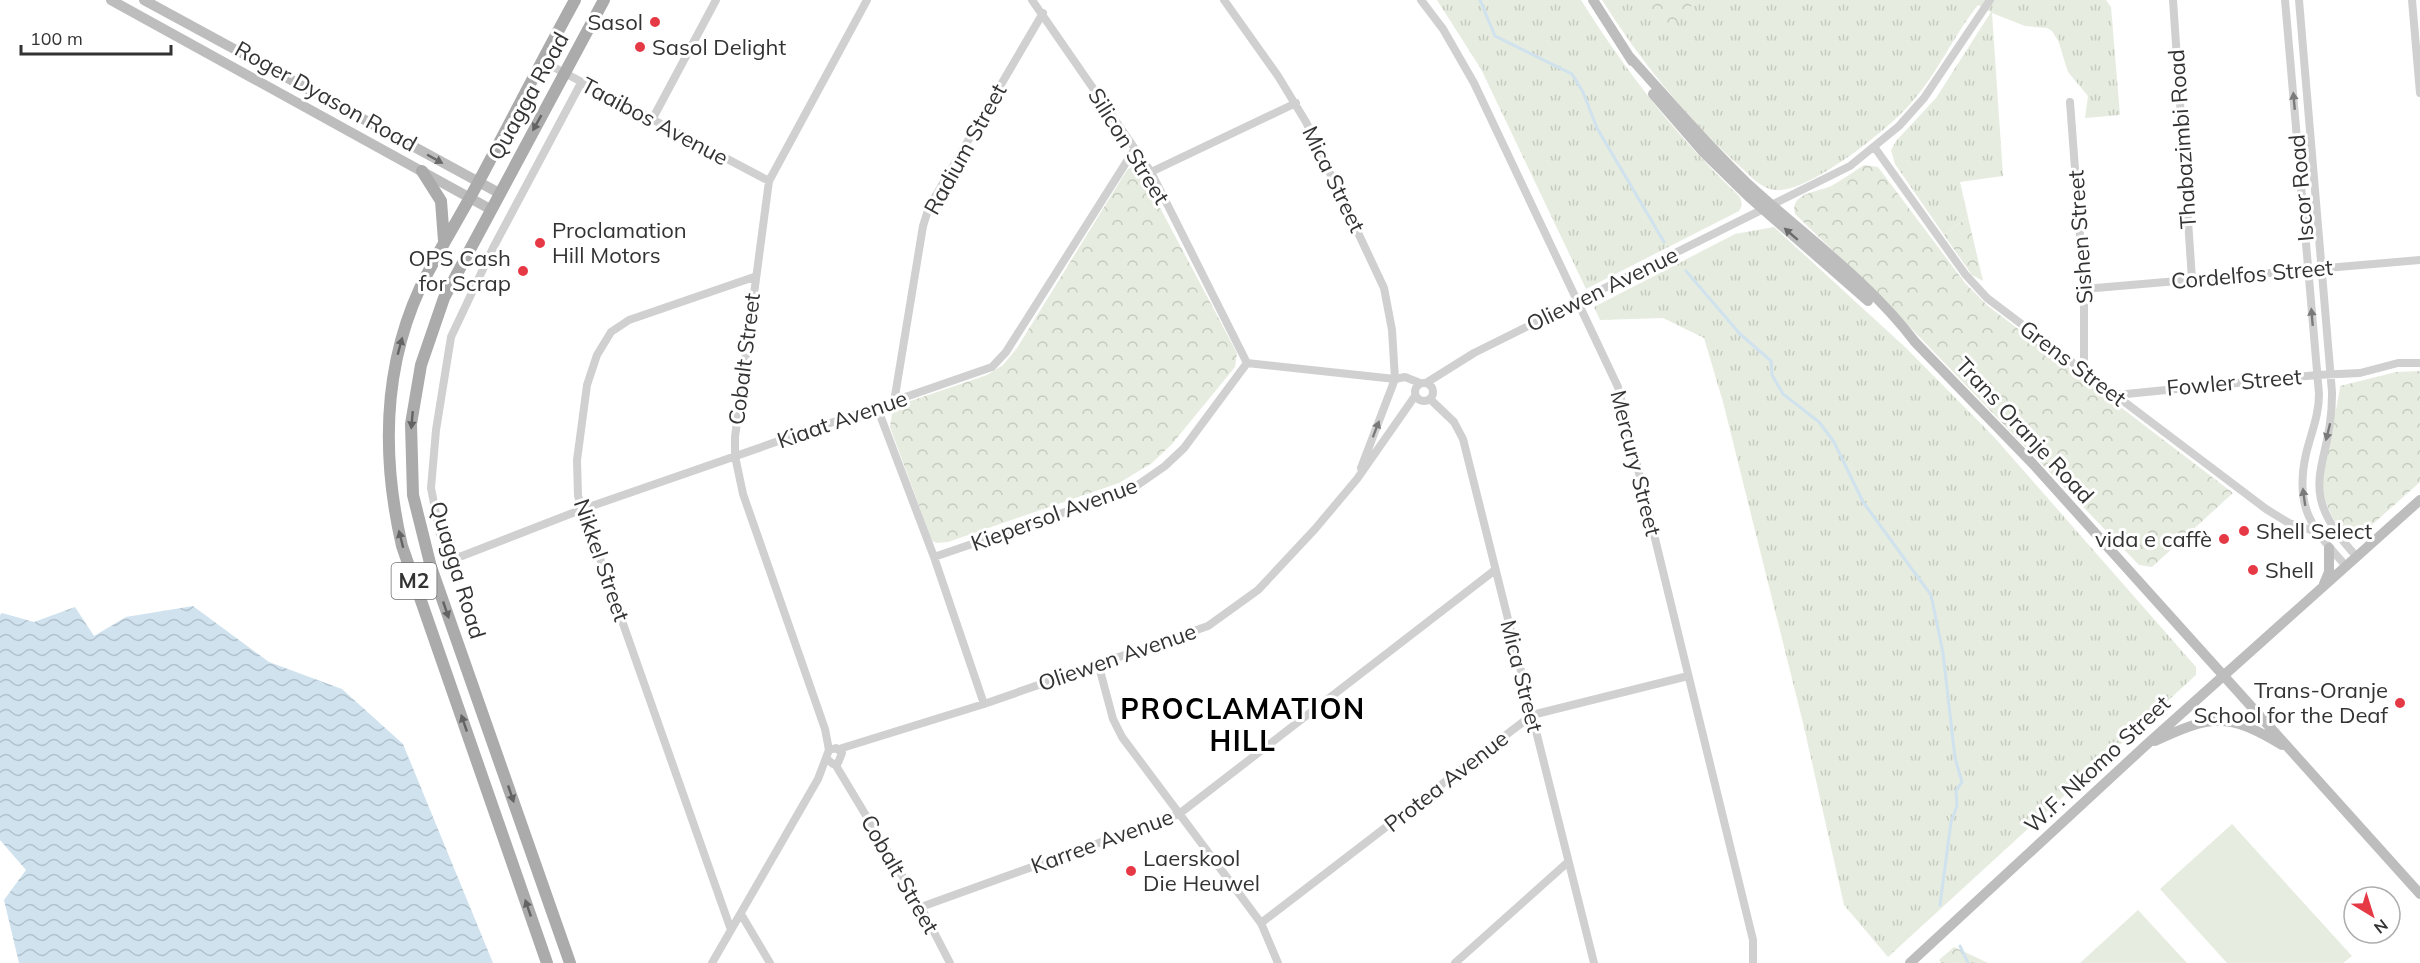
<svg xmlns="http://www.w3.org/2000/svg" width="2420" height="963" font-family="Mulish,sans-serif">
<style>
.grass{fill:url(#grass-tufts)}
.forest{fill:url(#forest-crowns)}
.garden{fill:#e6ecdf}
.water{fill:url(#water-waves)}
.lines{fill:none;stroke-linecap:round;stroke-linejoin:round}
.stream{stroke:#cfe2ee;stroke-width:3}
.minor{stroke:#d0d0d0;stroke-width:8}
.secondary{stroke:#bdbdbd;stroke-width:10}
.primary{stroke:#ababab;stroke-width:12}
.oneway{fill:#7a7a7a}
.oneway2{fill:#636363}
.oneway3{fill:#6a6a6a}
.poi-dot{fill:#e63946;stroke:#fff;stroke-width:2}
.labels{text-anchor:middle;stroke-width:6;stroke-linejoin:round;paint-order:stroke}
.shield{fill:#fff;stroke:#707070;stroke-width:1.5}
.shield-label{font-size:21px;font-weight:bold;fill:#333}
.poi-label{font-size:22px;fill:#333;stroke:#fff;text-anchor:start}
.street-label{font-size:22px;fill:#333;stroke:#fff}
.district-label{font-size:28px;font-weight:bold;letter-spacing:1.5px;fill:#000;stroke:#fff}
</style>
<defs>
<pattern id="grass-tufts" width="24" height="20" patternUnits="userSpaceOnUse" patternTransform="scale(1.5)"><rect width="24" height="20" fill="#e6ecdf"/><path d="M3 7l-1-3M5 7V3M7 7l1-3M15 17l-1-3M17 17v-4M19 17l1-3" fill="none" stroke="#c6cbc0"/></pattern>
<pattern id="forest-crowns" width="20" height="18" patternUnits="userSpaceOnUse" patternTransform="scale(1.5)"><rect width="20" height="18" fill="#e6ecdf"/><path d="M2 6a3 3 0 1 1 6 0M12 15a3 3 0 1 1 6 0" fill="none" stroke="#c6cbc0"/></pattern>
<pattern id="water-waves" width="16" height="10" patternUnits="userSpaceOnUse" patternTransform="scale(1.5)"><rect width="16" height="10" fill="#cfe2ee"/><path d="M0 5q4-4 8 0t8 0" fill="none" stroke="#b2c2cd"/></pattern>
</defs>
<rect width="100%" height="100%" fill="#fff"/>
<path class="grass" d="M1437 0H1581C1626 72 1678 138 1740 197L1742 205 1739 211 1586 289 1481 69Z
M1602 0H2106L2111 7 2120 115 2085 118 2088 96 2068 72 2058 40 2052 31 2047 28 2025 26 1992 13 2003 176 1960 182 1968 217 1944 235 1895 164 1891 150 1896 141 1936 98 1991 12 1978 5C1953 36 1938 73 1911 103 1890 128 1808 194 1775 190 1759 188 1747 172 1735 162 1683 114 1640 60 1602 0Z
M1774 227 1906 348 1994 437 2196 667V675L1888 957 1844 905 1804 727 1723 402 1704 338 1663 318 1600 320 1594 307 1735 234Z"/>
<path class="forest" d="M1646 0H1694C1693 9 1672 27 1663 30L1647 15Z
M1864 165 1878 167 1965 283 1988 306 2233 493 2152 567 2139 565 1880 296 1795 214C1789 193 1818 192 1831 186 1842 180 1853 172 1864 165Z
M1133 166 1139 168 1237 353 1235 367 1172 444 1152 463 1119 483 948 542 937 543 932 541 890 427 893 407 987 375 1003 365 1017 348 1127 170Z
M1968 217 1983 281 1972 275 1944 235Z
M2420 371V482L2355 540 2343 536C2337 525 2330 514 2326 502 2315 473 2337 418 2340 386L2396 372Z
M1954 947 1988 963H1941L1939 960Z"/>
<path class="garden" d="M2232 824 2352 956 2343 963H2227L2160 889Z
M2138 910 2187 963H2080Z"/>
<path class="water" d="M193 606 269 662 342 689 403 744 493 963H19L4 900 26 870 0 840V615L2 613 34 622 75 607 94 636 126 617Z"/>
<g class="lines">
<path class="stream" d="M1480 0 1495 36 1572 74 1583 92 1597 128 1664 242
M1686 271 1740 334 1771 361 1772 375 1783 394 1819 422 1834 442 1863 502 1931 595 1943 653 1955 758 1962 782 1956 791 1957 806 1951 822 1940 905
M1960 946 1968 963"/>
<path class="minor" d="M1032 0 1151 172 1247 363
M1224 0 1278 76 1306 122 1384 288 1392 330 1395 379 1361 468
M1421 0 1443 29 1474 83 1618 387 1753 940V963
M2173 0 2192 279
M2285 0 2319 394C2319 416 2311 433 2306 454 2294 508 2312 528 2346 566
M2299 0 2332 392C2333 470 2290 485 2357 557
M2412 0 2420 93
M542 61 769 181
M581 83 493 248 451 337 436 430 431 488 440 534 451 558 462 556 583 509 992 367 1006 352 1134 150
M2070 102 2084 289V371
M653 118 716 0
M1875 148 1965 274 1987 298 2266 509 2289 523 2314 531
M1151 172 1296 103
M2084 289 2420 260
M1247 363 1395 379 1405 377 1420 383
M1415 392a9 9 0 1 1 18 0a9 9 0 1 1-18 0Z
M1426 383 1474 353 1850 166 1899 126 1924 98 1990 0
M2116 395 2317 375 2360 373 2398 363H2420
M1430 399 1454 422 1463 439 1594 963
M894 402 923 226 929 207 1043 13
M877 407 934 557 984 704
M934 557 1132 489 1165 466 1184 448 1247 363
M1098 663 1113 719 1122 737 1261 923 1278 963
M839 749 984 704 1208 626 1258 590 1315 529 1357 479 1415 396
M829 750 825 729 743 494 735 456V437L769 181 867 0
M835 764 921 907 950 963
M921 907 1179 814 1495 570
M741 914 770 963
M1261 923 1532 715 1688 676
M731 930 578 496 577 460 587 385 597 355 611 332 629 320 754 277
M712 963 818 779 829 750 836 748 842 753 838 763 833 764 827 759
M1455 963 1568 862"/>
<path class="secondary" d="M111 0 490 209
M144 0 499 193
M1593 0 1632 61
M1628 55C1667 98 1704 142 1746 182 1802 234 1868 280 1915 342L2034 465 2420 894
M1653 94 1704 153 1749 197 1868 301
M2324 584 2329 572V548
M2155 741C2211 715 2228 712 2282 745
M1910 963 2145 746 2420 500"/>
<path class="primary" d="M422 171 441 201 444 241
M547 963 402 546C382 459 382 371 420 288 438 251 460 217 479 181 511 121 542 60 575 0
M570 963 431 567 413 495 411 424 421 365 444 298 604 0"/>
</g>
<defs><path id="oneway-solid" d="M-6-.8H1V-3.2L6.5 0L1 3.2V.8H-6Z" transform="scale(1.5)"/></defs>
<g class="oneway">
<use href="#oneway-solid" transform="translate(2294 101) rotate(-95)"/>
<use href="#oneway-solid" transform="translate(2312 317) rotate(-95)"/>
<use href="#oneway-solid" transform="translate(1376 429) rotate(-69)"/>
<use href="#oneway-solid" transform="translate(2328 432) rotate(104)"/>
<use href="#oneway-solid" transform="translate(2304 497) rotate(-98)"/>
</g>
<g class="oneway2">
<use href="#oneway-solid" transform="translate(537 123) rotate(119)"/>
<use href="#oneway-solid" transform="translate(400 346) rotate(-75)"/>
<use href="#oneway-solid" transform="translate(412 420) rotate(95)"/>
<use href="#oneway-solid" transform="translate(401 539) rotate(-104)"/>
<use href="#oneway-solid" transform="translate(446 610) rotate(71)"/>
<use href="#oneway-solid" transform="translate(464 723) rotate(-109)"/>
<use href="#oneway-solid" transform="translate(511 794) rotate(71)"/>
<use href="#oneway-solid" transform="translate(528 908) rotate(-109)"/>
</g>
<g class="oneway3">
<use href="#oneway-solid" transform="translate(435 159) rotate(29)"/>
<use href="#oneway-solid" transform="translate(1791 234) rotate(-139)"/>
</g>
<g class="poi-dot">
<circle cx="655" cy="22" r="6"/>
<circle cx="640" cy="47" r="6"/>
<circle cx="540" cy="243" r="6"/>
<circle cx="523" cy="271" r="6"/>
<circle cx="2244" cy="531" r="6"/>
<circle cx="2224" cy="539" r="6"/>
<circle cx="2253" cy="570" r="6"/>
<circle cx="2400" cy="703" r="6"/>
<circle cx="1131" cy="871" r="6"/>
</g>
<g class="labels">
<rect class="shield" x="391.5" y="563" width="45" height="36" rx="4.5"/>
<g class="shield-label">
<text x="414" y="588">M2</text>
</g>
<g class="poi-label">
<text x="643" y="30" text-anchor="end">Sasol</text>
<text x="652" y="55">Sasol Delight</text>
<text x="552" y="238">Proclamation<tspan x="552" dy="25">Hill Motors</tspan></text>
<text x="511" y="266" text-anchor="end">OPS Cash<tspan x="511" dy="25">for Scrap</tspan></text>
<text x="2256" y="539">Shell Select</text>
<text x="2212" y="547" text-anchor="end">vida e caffè</text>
<text x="2265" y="578">Shell</text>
<text x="2388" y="698" text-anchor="end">Trans-Oranje<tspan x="2388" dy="25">School for the Deaf</tspan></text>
<text x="1143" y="866">Laerskool<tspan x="1143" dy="25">Die Heuwel</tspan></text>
</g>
<g class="street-label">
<text transform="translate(326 96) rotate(29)" y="8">Roger Dyason Road</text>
<text transform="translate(528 96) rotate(-61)" y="8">Quagga Road</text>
<text transform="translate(655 121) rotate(28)" y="8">Taaibos Avenue</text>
<text transform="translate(2182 139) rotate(-94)" y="8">Thabazimbi Road</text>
<text transform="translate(1129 146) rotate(58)" y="8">Silicon Street</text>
<text transform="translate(965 149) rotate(-61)" y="8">Radium Street</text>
<text transform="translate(1334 179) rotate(64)" y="8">Mica Street</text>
<text transform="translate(2301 188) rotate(-95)" y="8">Iscor Road</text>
<text transform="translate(2080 237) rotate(-94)" y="8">Sishen Street</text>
<text transform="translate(2252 274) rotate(-5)" y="8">Cordelfos Street</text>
<text transform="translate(1602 289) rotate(-26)" y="8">Oliewen Avenue</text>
<text transform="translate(744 359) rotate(-83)" y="8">Cobalt Street</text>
<text transform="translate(2073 363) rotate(37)" y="8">Grens Street</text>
<text transform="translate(2234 382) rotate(-5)" y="8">Fowler Street</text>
<text transform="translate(842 419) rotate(-19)" y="8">Kiaat Avenue</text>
<text transform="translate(2025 430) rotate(47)" y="8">Trans Oranje Road</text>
<text transform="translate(1636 463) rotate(76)" y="8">Mercury Street</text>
<text transform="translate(1054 514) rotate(-20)" y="8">Kiepersol Avenue</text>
<text transform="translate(602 560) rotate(71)" y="8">Nikkel Street</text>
<text transform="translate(458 570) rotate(73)" y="8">Quagga Road</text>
<text transform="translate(1117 657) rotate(-19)" y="8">Oliewen Avenue</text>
<text transform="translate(1522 676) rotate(76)" y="8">Mica Street</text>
<text transform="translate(2097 764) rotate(-43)" y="8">W.F. Nkomo Street</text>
<text transform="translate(1446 781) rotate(-38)" y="8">Protea Avenue</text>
<text transform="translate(1102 841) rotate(-20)" y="8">Karree Avenue</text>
<text transform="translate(900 874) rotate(60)" y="8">Cobalt Street</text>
</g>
<g class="district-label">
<text x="1243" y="719">PROCLAMATION<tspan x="1243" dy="32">HILL</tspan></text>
</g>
</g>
<g transform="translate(2372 915) rotate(142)"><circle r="28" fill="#ffffff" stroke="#adadad" stroke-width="1.5"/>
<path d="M0-4.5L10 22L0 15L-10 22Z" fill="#e63946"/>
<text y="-9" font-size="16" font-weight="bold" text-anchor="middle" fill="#333333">N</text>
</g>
<path d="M21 45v9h150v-9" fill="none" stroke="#333333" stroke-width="3"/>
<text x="30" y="45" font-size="18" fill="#333333" stroke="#ffffff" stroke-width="4.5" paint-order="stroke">100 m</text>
</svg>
